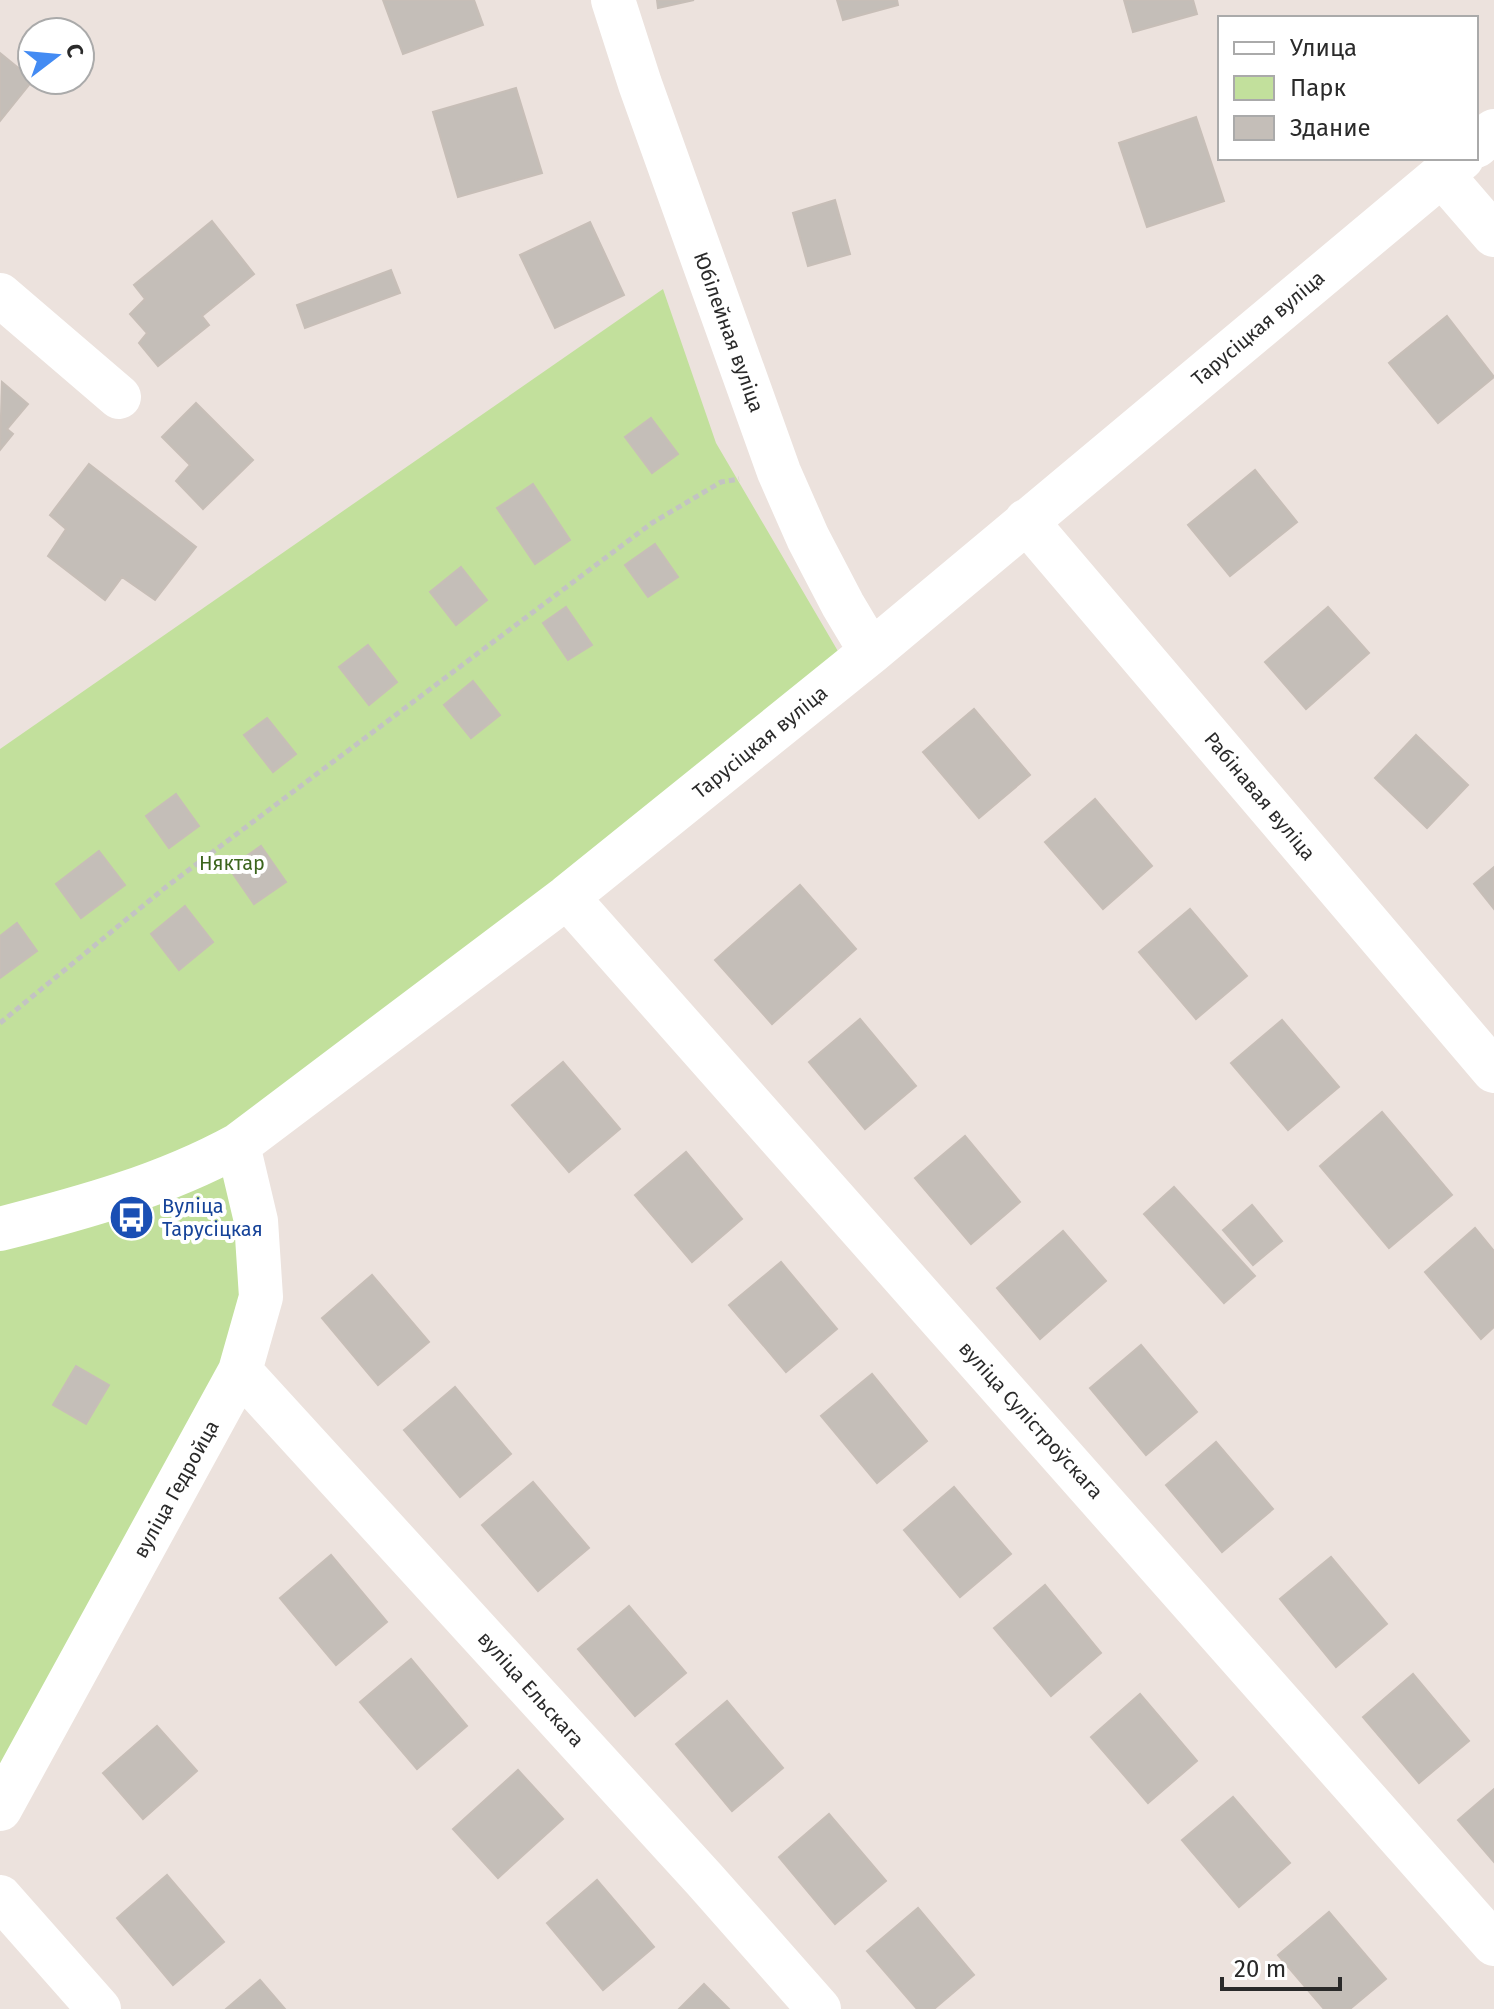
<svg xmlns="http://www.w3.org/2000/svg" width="1494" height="2009" font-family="'Fira Sans',sans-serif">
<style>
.green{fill:#c2e09c}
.building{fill:#c4beb8;stroke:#c7beb7;stroke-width:2}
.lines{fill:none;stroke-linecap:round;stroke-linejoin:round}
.path{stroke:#c3c3c3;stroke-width:5;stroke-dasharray:6 4;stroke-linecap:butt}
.minor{stroke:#fff;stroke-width:44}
.labels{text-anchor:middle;stroke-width:8;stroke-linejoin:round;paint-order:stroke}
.street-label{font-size:20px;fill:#2a2a2a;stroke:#fff}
.park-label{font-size:20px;fill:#3c651d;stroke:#fff}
.transit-label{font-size:20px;fill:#164399;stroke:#fff;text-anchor:start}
</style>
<rect width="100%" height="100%" fill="#ece2dd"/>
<path class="green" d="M663 289 716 443 849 670 238 1145 261 1297 0 1809V749Z"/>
<path class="building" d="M383 0H474L483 25 403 54Z
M657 0H694L658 8Z
M837 0H897L898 5 843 20Z
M1124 0H1193L1197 14 1133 32Z
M0 53 33 80 0 121Z
M516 88 542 173 458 197 433 112Z
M1196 117 1224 201 1147 227 1119 143Z
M835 200 850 254 808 266 793 213Z
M212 221 254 274 202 316 209 325 158 366 139 343 147 333 130 314 145 299 134 285Z
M590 222 624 295 555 328 520 255Z
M391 270 400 293 305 328 297 305Z
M1447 316 1494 377 1438 423 1389 363Z
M2 382 28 404 7 429 13 434 0 450Z
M196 403 253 460 203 509 176 481 190 465 162 437Z
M651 418 678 454 652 473 625 437Z
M89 464 196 547 155 600 122 577 105 600 48 556 66 529 50 515Z
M1255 470 1297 522 1230 576 1188 525Z
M533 484 570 540 535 564 497 508Z
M655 544 678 577 648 597 625 565Z
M461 567 487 600 456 625 430 592Z
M566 607 592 645 568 660 543 623Z
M1328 607 1369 653 1306 709 1265 662Z
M368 645 397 682 369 705 339 667Z
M473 681 500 715 471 738 444 705Z
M974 709 1030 775 979 818 923 752Z
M267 718 296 754 273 772 244 735Z
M1416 735 1468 785 1427 828 1375 778Z
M176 794 199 826 169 848 146 816Z
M1095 799 1152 866 1103 909 1045 842Z
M261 846 286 882 254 904 229 868Z
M99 851 125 885 81 918 56 884Z
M1494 867V909L1474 884Z
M800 885 856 949 772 1024 715 960Z
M185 906 213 942 179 970 151 934Z
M1190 909 1247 976 1196 1019 1139 952Z
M17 923 37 951 0 978V936Z
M860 1019 916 1086 865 1129 809 1062Z
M1282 1020 1339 1087 1288 1130 1231 1063Z
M563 1062 620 1129 569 1172 512 1105Z
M1382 1112 1452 1195 1389 1248 1320 1166Z
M965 1136 1020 1202 971 1244 915 1178Z
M686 1152 742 1219 692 1262 635 1195Z
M1174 1187 1255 1276 1224 1303 1144 1214Z
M1252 1205 1282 1241 1253 1265 1223 1230Z
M1475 1228 1494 1251V1327L1481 1339 1425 1272Z
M1063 1231 1106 1281 1040 1339 997 1288Z
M781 1262 837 1329 786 1372 729 1305Z
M372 1275 429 1342 378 1385 322 1318Z
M1141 1345 1197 1412 1146 1455 1090 1388Z
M76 1366 109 1385 86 1424 53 1405Z
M872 1374 927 1441 877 1483 821 1416Z
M455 1387 511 1454 460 1497 404 1430Z
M1216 1442 1273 1509 1222 1552 1166 1485Z
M533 1482 589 1548 538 1591 482 1525Z
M954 1487 1011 1554 960 1597 904 1530Z
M331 1555 387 1622 336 1665 280 1598Z
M1331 1557 1387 1624 1336 1667 1280 1599Z
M1045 1585 1101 1653 1051 1696 994 1628Z
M629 1606 686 1673 635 1716 578 1649Z
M411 1659 467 1726 417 1769 360 1702Z
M1413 1674 1469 1741 1419 1783 1363 1717Z
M1140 1694 1197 1761 1148 1803 1091 1737Z
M727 1701 783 1768 732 1811 676 1744Z
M157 1726 197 1771 143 1819 103 1773Z
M518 1770 563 1819 498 1878 453 1829Z
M1494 1789V1862L1458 1820Z
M1233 1797 1290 1863 1239 1907 1182 1840Z
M829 1814 886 1881 835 1924 779 1857Z
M167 1875 224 1942 173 1985 117 1918Z
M597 1880 654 1947 603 1990 547 1923Z
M918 1908 974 1975 934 2009H917L867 1951Z
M1329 1912 1386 1979 1350 2009H1324L1278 1955Z
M260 1980 285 2009H226Z
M704 1984 729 2009H679Z"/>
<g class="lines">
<path class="path" d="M0 1023 166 887 652 523 721 482 739 479"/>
<path class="minor" d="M613 0 640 84 779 472 808 538 843 605 871 652
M1476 146 1494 131
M1442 175 1494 235
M0 295 119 397
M1026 521 1494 1071
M567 897 1494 1944
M0 1229C82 1208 163 1186 238 1145L567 897 871 652 1462 158
M240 1371 704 1879 819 2009
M0 1809 240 1371 261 1297 256 1221 238 1145
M0 1897 99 2009"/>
</g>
<defs>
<symbol id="bus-disc" viewBox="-11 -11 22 22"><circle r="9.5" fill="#1a4fb4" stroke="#fff"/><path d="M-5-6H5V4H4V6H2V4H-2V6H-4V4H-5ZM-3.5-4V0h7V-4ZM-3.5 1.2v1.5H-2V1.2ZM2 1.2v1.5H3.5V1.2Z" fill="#fff"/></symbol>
</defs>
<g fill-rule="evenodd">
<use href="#bus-disc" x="106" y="1192" width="51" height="51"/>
</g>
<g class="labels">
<g class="street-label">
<text transform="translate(1258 328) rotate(-40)" y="7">Тарусіцкая вуліца</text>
<text transform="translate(729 332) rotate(70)" y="7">Юбілейная вуліца</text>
<text transform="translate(760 742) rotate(-39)" y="7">Тарусіцкая вуліца</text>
<text transform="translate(1260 796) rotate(50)" y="7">Рабінавая вуліца</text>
<text transform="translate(1031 1420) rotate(48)" y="7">вуліца Сулістроўскага</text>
<text transform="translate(176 1489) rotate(-61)" y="7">вуліца Гедройца</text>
<text transform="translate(531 1689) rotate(48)" y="7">вуліца Ельскага</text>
</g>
<g class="park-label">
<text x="232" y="870">Няктар</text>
</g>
<g class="transit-label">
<text x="162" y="1213">Вуліца<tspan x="162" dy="23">Тарусіцкая</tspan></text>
</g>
</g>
<rect x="1218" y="16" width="260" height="144" fill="#ffffff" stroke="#aaaaaa" stroke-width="2"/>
<rect x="1234" y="42" width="40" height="12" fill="#ffffff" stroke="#aaaaaa" stroke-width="2"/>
<text x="1290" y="56" font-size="24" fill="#2a2a2a">Улица</text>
<rect x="1234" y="76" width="40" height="24" fill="#c2e09c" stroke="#aaaaaa" stroke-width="2"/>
<text x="1290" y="96" font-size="24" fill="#2a2a2a">Парк</text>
<rect x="1234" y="116" width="40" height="24" fill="#c4beb8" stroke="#aaaaaa" stroke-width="2"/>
<text x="1290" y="136" font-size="24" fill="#2a2a2a">Здание</text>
<g transform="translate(56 56) rotate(74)"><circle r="38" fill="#ffffff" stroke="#aaaaaa" stroke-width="2"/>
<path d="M0-6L14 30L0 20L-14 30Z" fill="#438bf3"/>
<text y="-12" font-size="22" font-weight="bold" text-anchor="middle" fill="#2a2a2a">С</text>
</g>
<path d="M1222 1977v12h118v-12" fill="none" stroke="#2a2a2a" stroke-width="4"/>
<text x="1234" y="1977" font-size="24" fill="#2a2a2a" stroke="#ffffff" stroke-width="6" paint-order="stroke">20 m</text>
</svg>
